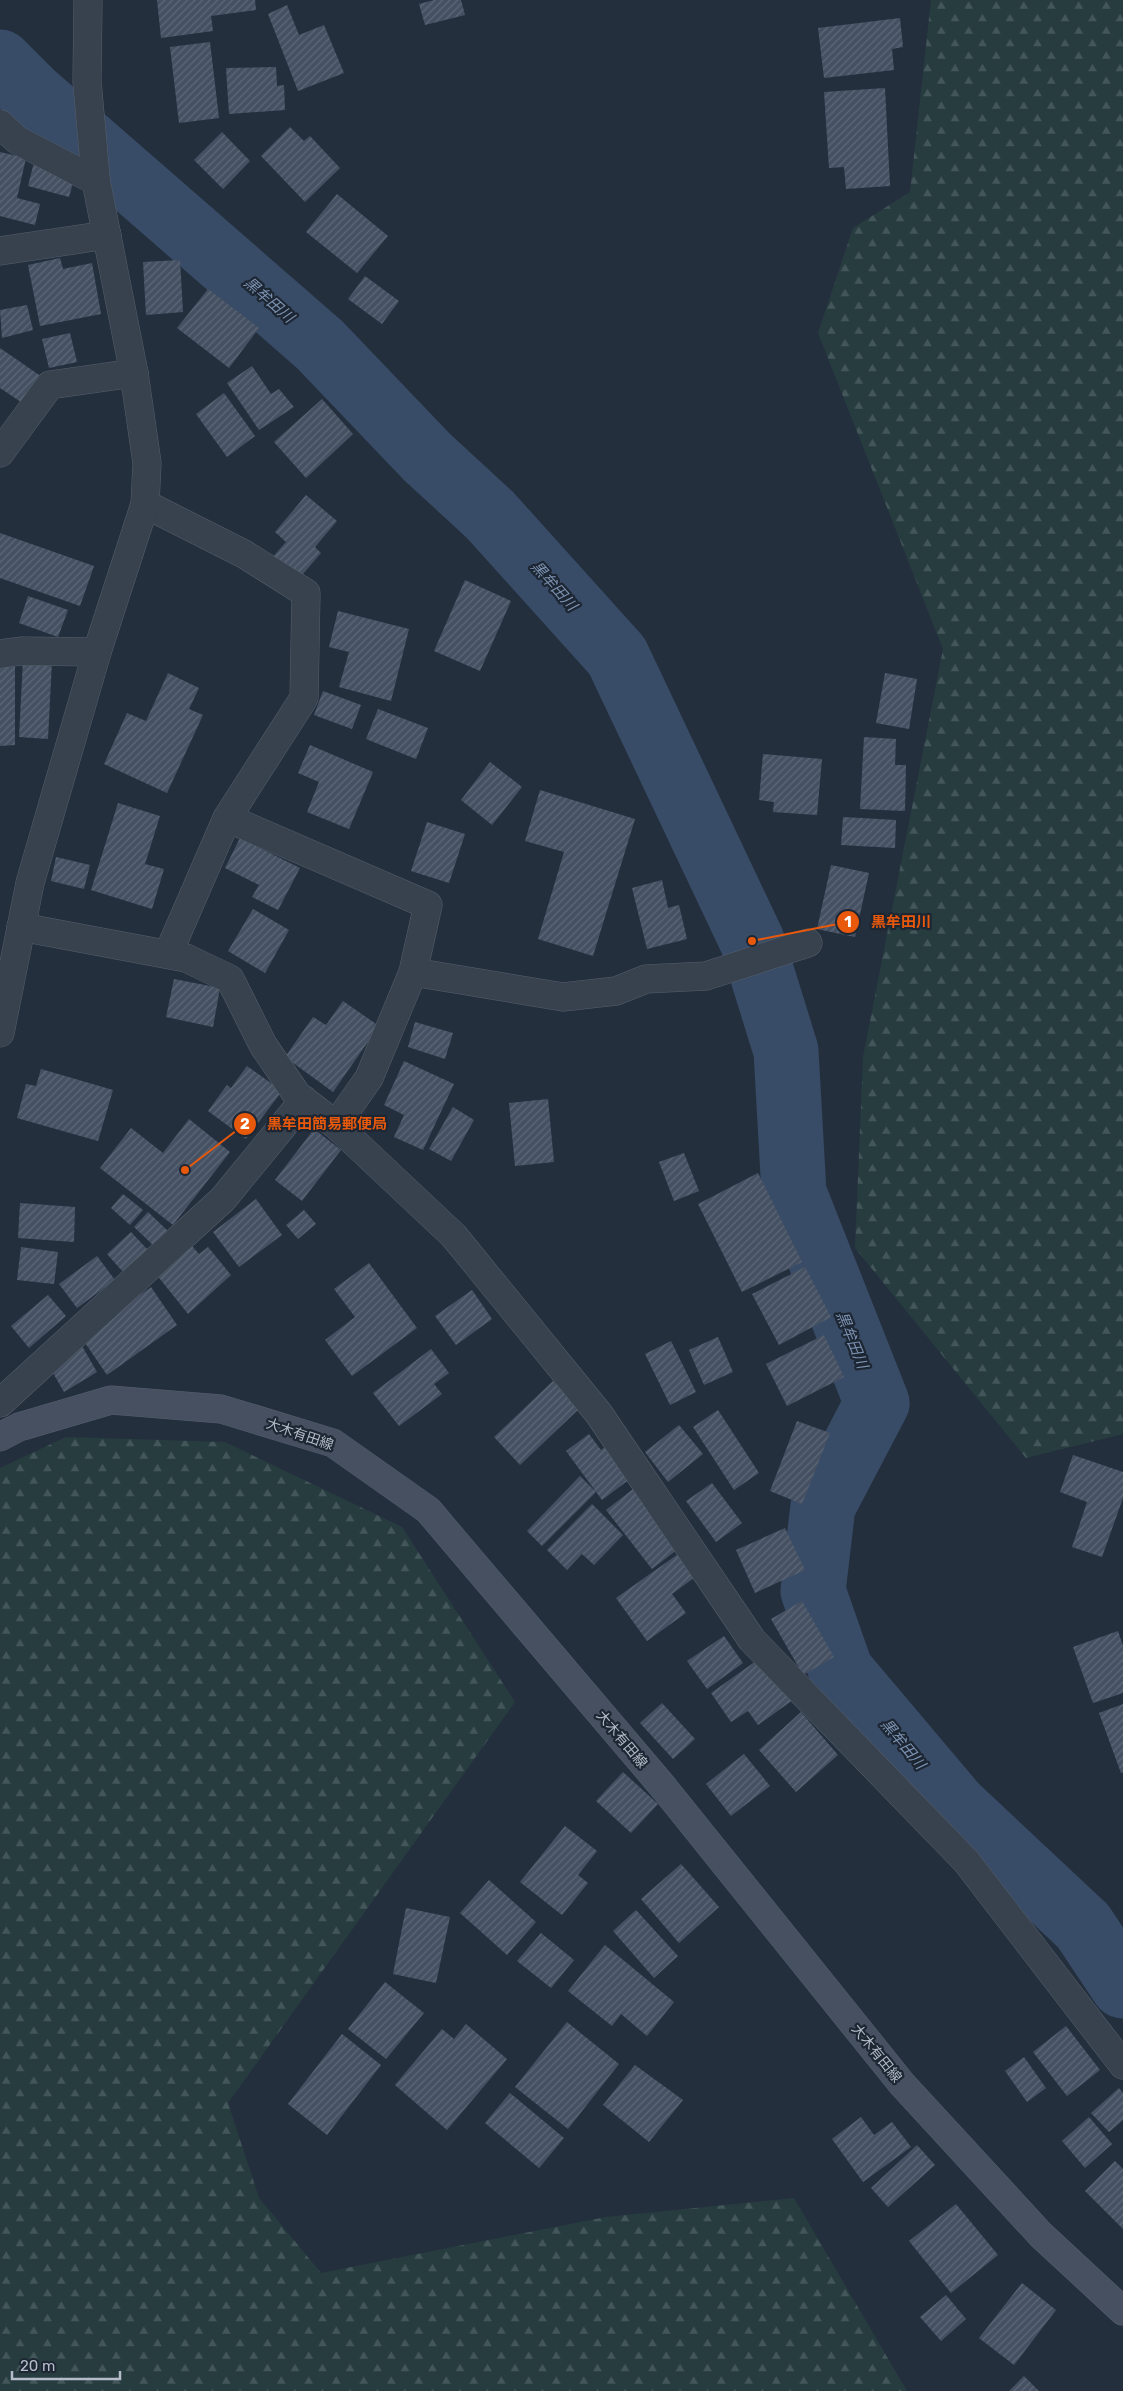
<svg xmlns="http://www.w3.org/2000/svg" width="1123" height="2391" font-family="Rubik,'Noto Sans JP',sans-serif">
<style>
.forest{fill:url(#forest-firs)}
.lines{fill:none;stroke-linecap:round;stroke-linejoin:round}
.river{stroke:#394c67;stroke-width:65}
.building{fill:url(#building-hatch)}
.minor-casing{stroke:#565f6c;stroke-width:29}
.tertiary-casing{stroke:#565f6c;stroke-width:29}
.secondary-casing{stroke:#565f6c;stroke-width:29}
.minor{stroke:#38414e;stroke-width:28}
.tertiary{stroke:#38414e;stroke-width:28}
.secondary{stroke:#465061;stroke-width:28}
.labels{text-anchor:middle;stroke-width:4.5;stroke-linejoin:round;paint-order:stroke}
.street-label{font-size:14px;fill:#b4bcc9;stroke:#1d2633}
.water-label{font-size:15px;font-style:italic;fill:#7c92b1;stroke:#1d2633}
.leader{fill:none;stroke:#e8590c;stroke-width:2}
.callout-dot{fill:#e8590c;stroke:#1d2633;stroke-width:2}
.mark-label{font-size:15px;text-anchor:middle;font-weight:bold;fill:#fff}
.callout-label{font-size:15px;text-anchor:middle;font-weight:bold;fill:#e8590c;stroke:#1d2633;stroke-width:4.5;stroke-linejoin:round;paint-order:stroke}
</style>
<defs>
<pattern id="forest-firs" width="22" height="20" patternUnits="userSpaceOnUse" patternTransform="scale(1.25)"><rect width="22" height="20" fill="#263c3f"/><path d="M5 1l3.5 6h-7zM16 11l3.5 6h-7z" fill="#435659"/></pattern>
<pattern id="building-hatch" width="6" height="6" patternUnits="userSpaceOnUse" patternTransform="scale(1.25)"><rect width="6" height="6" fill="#455162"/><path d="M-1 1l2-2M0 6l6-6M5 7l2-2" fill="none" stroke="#5d6877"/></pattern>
</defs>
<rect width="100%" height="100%" fill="#242f3e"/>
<path class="forest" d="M931 0H1123V1434L1026 1458 855 1248 863 1057 943 649 818 333 853 228 910 192Z
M66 1437 225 1442 402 1527 515 1702 228 2103 259 2198 321 2273 606 2217 794 2198 907 2391H0V1468Z"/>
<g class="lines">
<path class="river" d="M0 62 32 94 320 345 427 457 490 515 617 656 752 941 786 1051 794 1193 877 1403 823 1506 813 1591 841 1671 955 1806 1083 1926 1123 1986"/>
</g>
<path class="building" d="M157 0H255L256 10 211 16 213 31 161 38Z
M434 0H461L465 15 425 25 419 4Z
M287 5 299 35 324 25 344 73 298 91 268 14Z
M900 18 903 47 892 49 894 70 824 78 818 28Z
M210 42 219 118 179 123 170 47Z
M276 67 277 86 284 85 285 110 229 114 226 68Z
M885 88 890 186 846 189 844 167 829 168 824 92Z
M290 127 304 141 310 136 340 168 305 202 261 156Z
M222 132 250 161 223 189 194 160Z
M0 152 26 158 17 198 40 204 35 225 0 216Z
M34 162 76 173 69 197 28 186Z
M337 194 388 236 357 273 306 232Z
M60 258 63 269 92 263 101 314 40 326 28 265Z
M180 260 183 312 146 315 143 262Z
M365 276 399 301 382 324 348 299Z
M208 289 259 328 229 368 177 328Z
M27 305 33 330 2 338 0 310Z
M70 333 77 362 49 368 42 339Z
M0 348 42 377 24 404 0 388Z
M252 366 271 394 279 389 294 407 259 430 227 383Z
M224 393 255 436 227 457 196 414Z
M322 399 353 434 306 478 274 442Z
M306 495 337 521 315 547 321 553 296 582 270 560 286 542 275 532Z
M0 533 94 566 80 606 0 578Z
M465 580 511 601 480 671 434 651Z
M28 596 68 610 58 637 19 623Z
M338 611 409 629 391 701 339 687 349 652 329 647Z
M23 660 52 661 48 739 19 737Z
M0 664H15V745L0 746Z
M168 673 199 688 189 709 203 715 167 793 104 764 127 713 146 721Z
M885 673 917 679 909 729 876 723Z
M323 691 361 705 352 729 314 715Z
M378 709 428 728 416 759 366 739Z
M864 737 896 739 895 765H906L905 811 860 809Z
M310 745 373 772 349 829 307 812 319 782 298 773Z
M763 754 822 759 817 815 773 812 774 802 759 800Z
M490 762 522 787 492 825 461 800Z
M540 790 635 819 593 956 538 939 564 852 525 841Z
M118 803 160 816 145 864 164 869 152 909 91 890Z
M843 817 896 820 895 848 841 845Z
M427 822 465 834 449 883 411 871Z
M240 838 300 868 278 910 252 897 259 885 225 868Z
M56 857 90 865 84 889 51 881Z
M831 865 869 873 855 937 817 929Z
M662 880 668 908 679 905 687 939 647 949 632 888Z
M253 909 289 930 265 973 228 951Z
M174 979 220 988 213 1027 166 1017Z
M343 1001 379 1026 333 1092 285 1057 313 1017 326 1025Z
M415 1022 453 1033 445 1059 408 1047Z
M404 1061 454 1084 423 1150 394 1137 404 1115 384 1105Z
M247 1066 282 1091 246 1139 208 1111 227 1085 231 1088Z
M41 1069 113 1090 98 1141 17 1118 26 1084 36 1086Z
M548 1099 554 1162 515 1166 509 1103Z
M453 1107 474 1120 451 1161 429 1149Z
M189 1119 230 1152 173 1225 100 1168 131 1128 163 1153Z
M314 1129 341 1150 302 1201 275 1180Z
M684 1153 699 1191 674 1201 659 1162Z
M758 1173 802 1262 742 1292 698 1204Z
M123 1194 143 1210 130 1225 111 1208Z
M256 1199 282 1235 239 1267 213 1232Z
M20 1203 75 1207 74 1242 18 1238Z
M304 1210 316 1224 298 1239 286 1225Z
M148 1212 168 1231 154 1246 134 1227Z
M131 1232 147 1249 123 1272 107 1254Z
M192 1246 199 1254 208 1247 231 1275 188 1314 156 1274Z
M21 1247 58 1252 54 1284 17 1280Z
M97 1256 115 1280 77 1308 59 1284Z
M369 1263 417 1328 352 1376 325 1340 355 1317 334 1289Z
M805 1267 831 1317 779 1345 752 1294Z
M151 1287 177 1325 107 1375 81 1337Z
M472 1290 492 1319 456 1345 435 1316Z
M48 1295 66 1316 29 1348 11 1326Z
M824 1335 844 1377 787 1406 766 1364Z
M718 1337 733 1372 704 1385 689 1350Z
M671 1341 696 1392 670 1405 645 1354Z
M82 1346 97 1372 64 1392 49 1366Z
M431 1349 449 1373 434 1384 442 1394 399 1426 373 1393Z
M553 1381 579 1409 520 1465 494 1437Z
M718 1410 759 1473 734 1490 693 1427Z
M797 1421 830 1433 802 1504 770 1491Z
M679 1425 703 1454 668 1482 645 1452Z
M589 1434 601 1450 610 1443 634 1476 602 1500 566 1451Z
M1073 1455 1123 1472V1498L1102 1557 1072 1547 1087 1502 1060 1492Z
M580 1476 596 1492 542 1546 527 1531Z
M712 1483 742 1523 716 1542 686 1501Z
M637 1486 682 1546 652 1569 606 1510Z
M592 1504 623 1535 594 1565 582 1554 567 1570 547 1550Z
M785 1528 805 1570 755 1593 736 1550Z
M681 1552 698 1575 672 1594 686 1613 647 1641 616 1598Z
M802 1601 834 1657 803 1675 771 1619Z
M1118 1631 1123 1646V1693L1093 1703 1073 1647Z
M724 1636 743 1663 707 1689 687 1661Z
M763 1656 793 1700 758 1725 748 1711 731 1722 711 1693Z
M662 1703 695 1739 673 1759 640 1723Z
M1123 1704V1772L1121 1773 1099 1713Z
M801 1712 838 1755 796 1792 759 1750Z
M744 1754 770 1786 731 1816 706 1784Z
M623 1772 658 1804 631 1833 596 1801Z
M565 1826 597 1851 578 1875 588 1883 562 1915 520 1882Z
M681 1864 719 1907 679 1943 641 1899Z
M489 1880 536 1922 507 1955 460 1913Z
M406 1908 450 1917 436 1983 393 1974Z
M636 1910 678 1956 654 1978 613 1931Z
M541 1933 574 1960 551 1988 517 1961Z
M605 1945 674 2002 647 2036 621 2014 612 2026 568 1991Z
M385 1982 424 2013 386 2059 348 2029Z
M567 2022 619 2064 568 2129 515 2087Z
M466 2024 507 2059 447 2130 395 2085 442 2029 454 2039Z
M1066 2026 1100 2070 1067 2096 1033 2052Z
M342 2034 381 2065 327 2135 288 2104Z
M1024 2057 1046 2088 1027 2102 1005 2071Z
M635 2065 683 2100 649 2142 603 2105Z
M1119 2088 1123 2093V2120L1109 2132 1091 2113Z
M510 2093 564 2138 539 2168 485 2123Z
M861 2117 874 2135 892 2122 911 2147 863 2182 832 2139Z
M1089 2117 1112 2144 1085 2168 1062 2141Z
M917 2145 935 2165 888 2207 871 2188Z
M1115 2161 1123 2169V2229L1085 2191Z
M956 2204 998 2255 951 2293 909 2241Z
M1022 2283 1056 2310 1014 2365 979 2338Z
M946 2295 966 2319 941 2341 920 2317Z
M1024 2376 1039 2391H1009Z"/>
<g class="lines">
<defs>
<path id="minor" d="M0 124 17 140 96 181
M0 251 107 235
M0 453 50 385 134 373
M145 504 244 554 306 593 304 698 227 818 168 954
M0 654 21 651 97 652
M227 818 428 905 413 972 369 1078 336 1125
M21 927 186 958 230 979 263 1045 297 1095 336 1125 454 1236 599 1414 752 1640 966 1861 1123 2065
M413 972 563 997 616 991 646 979 706 976 808 943
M0 1403 223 1199 304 1100"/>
<path id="tertiary" d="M0 1033 30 883 97 652 145 504 147 463 134 373 96 181 87 81 88 0"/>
<path id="secondary" d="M0 1437 19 1427 111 1400 221 1409 333 1443 428 1510 664 1788 902 2084 1041 2235 1123 2311"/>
</defs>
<use href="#minor" class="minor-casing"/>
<use href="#tertiary" class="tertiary-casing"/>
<use href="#secondary" class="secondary-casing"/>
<use href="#minor" class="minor"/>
<use href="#tertiary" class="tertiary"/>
<use href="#secondary" class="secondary"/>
</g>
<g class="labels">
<g class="street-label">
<text transform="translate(300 1434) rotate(19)" y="5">大木有田線</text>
<text transform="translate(622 1739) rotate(50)" y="5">大木有田線</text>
<text transform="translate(877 2053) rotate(51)" y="5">大木有田線</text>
</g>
<g class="water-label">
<text transform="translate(269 300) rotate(41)" y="5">黒牟田川</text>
<text transform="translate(554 586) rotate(48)" y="5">黒牟田川</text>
<text transform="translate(852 1340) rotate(68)" y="5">黒牟田川</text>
<text transform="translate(903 1744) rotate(50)" y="5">黒牟田川</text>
</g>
</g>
<path class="leader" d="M752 941L848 922M185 1170L245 1124"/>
<g class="callout-dot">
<circle cx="752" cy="941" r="5"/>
<circle cx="185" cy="1170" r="5"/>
<circle cx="848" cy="922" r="12"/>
<circle cx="245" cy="1124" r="12"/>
</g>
<g class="mark-label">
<text x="848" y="927">1</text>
<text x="245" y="1129">2</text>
</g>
<g class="callout-label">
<text x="901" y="927">黒牟田川</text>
<text x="327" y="1129">黒牟田簡易郵便局</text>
</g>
<path d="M12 2371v8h108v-8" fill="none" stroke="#b4bcc9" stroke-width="2.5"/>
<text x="20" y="2371" font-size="15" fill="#b4bcc9" stroke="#1d2633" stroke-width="4" paint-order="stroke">20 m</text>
</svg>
